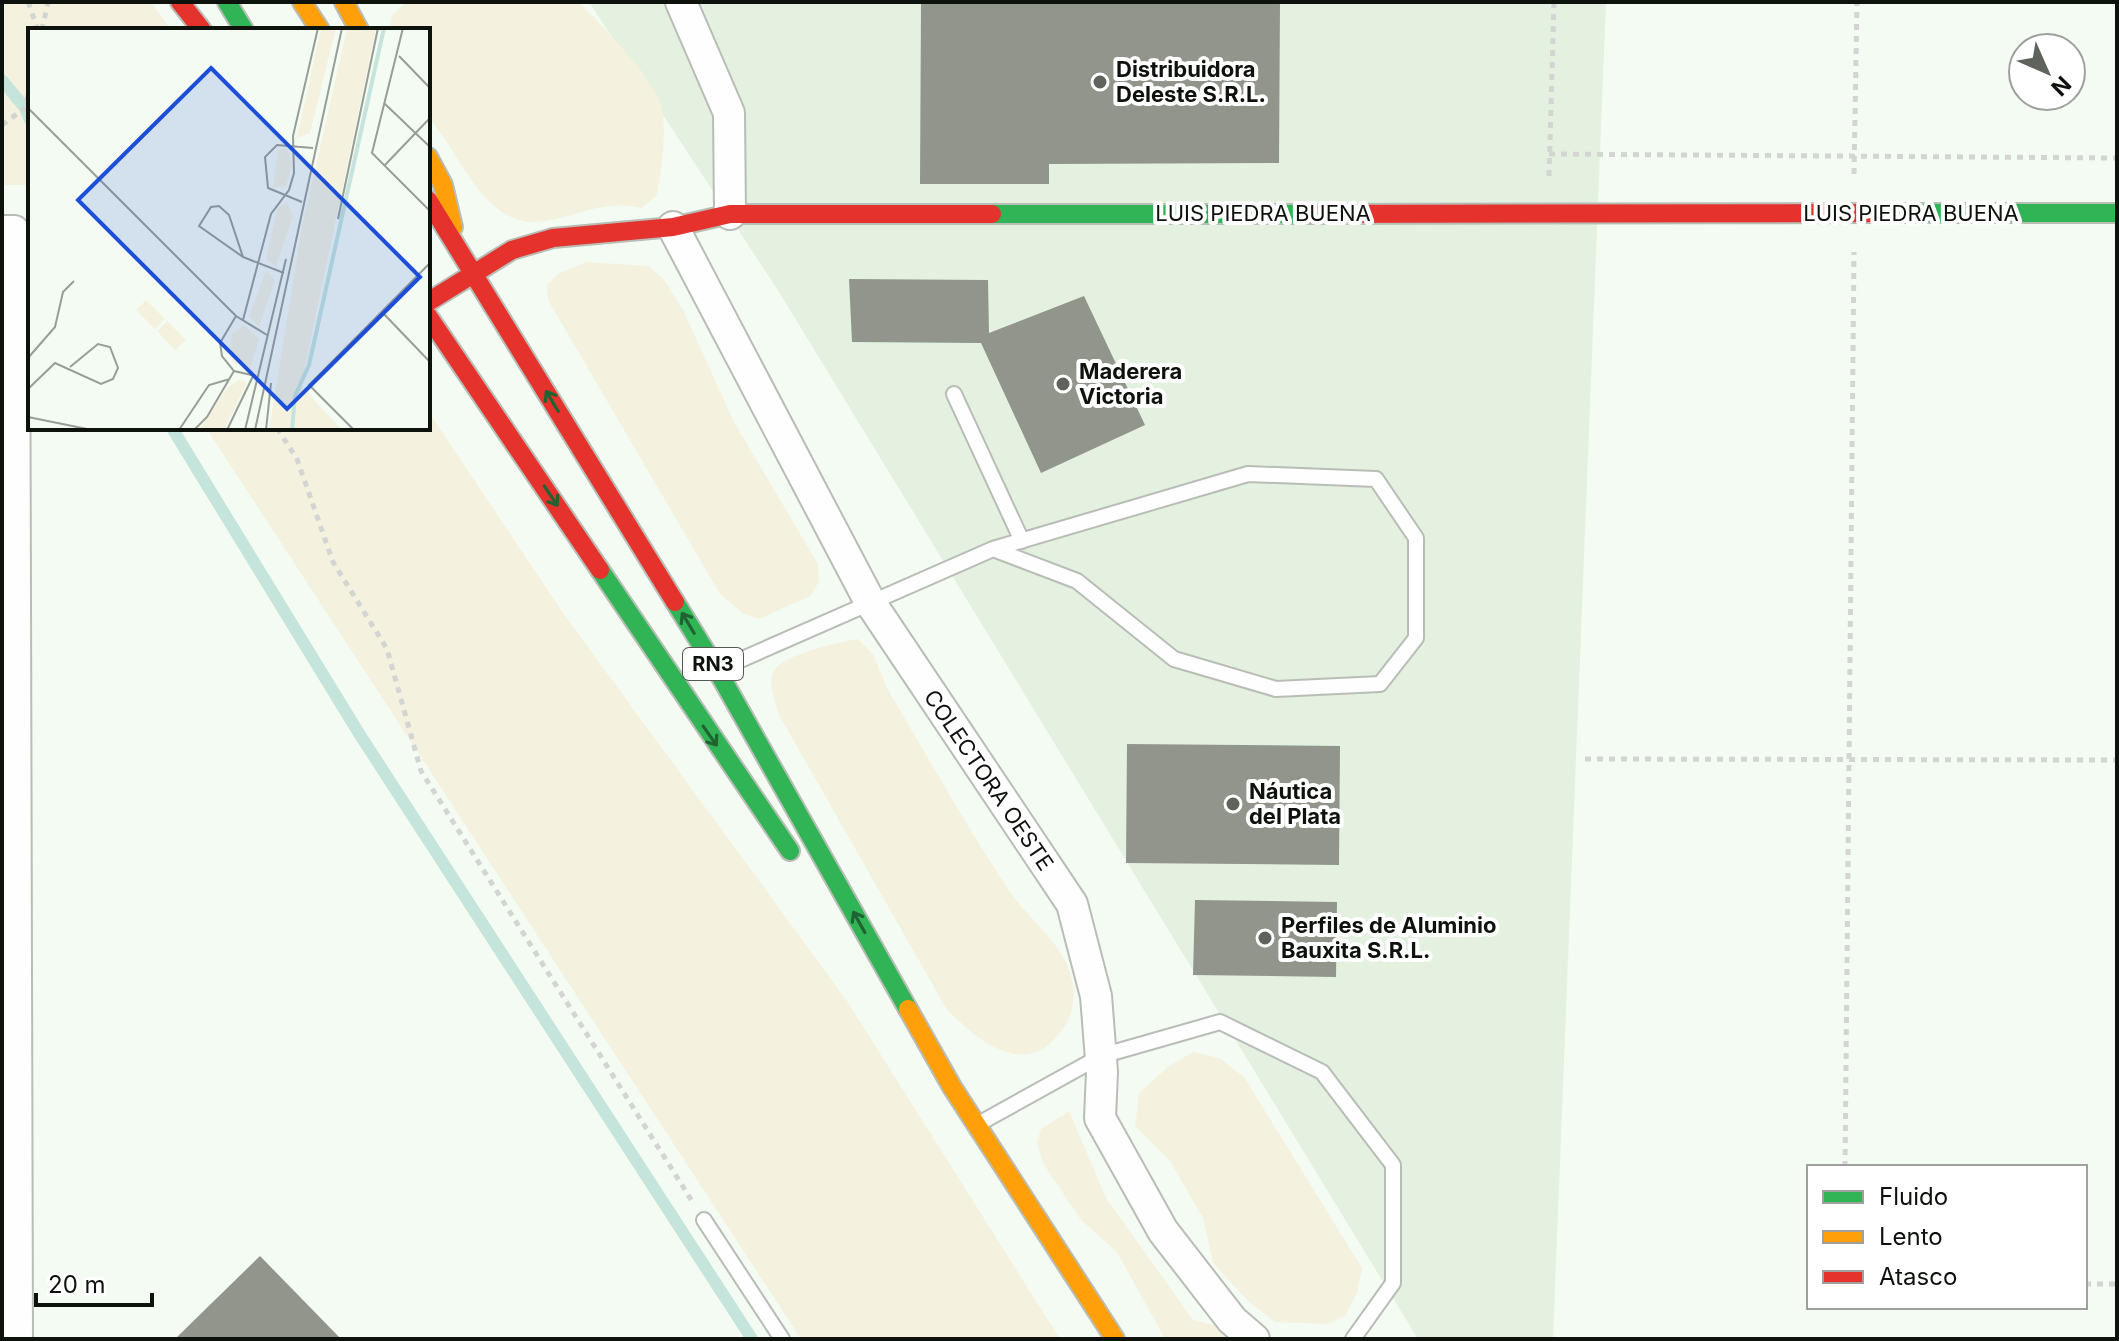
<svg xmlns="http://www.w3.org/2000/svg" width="2119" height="1341" font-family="Inter,sans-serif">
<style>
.built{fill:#e4f1e0}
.green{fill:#f4f2de}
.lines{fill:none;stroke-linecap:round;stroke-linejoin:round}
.stream{stroke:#c4e4dc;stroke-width:12}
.building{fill:#91958b}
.lane-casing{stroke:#b8bdb6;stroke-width:18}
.street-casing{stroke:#b8bdb6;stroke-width:34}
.fast-casing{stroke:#b8bdb6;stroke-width:22}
.slow-casing{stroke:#b8bdb6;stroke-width:22}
.jam-casing{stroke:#b8bdb6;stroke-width:22}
.path{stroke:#d3d5d3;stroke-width:5;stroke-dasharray:6 6;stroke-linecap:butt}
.lane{stroke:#fdfefd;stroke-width:14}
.street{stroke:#fdfefd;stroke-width:30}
.fast{stroke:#30b455;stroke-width:18}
.slow{stroke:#ff9f0a;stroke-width:18}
.jam{stroke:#e5322d;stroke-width:18}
.oneway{stroke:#1f6330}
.poi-dot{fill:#5e645c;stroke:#fff;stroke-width:3}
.labels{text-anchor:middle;stroke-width:8;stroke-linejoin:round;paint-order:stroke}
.shield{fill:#fff;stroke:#565955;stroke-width:2}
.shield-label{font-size:20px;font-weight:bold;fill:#0e120c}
.poi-label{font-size:22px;font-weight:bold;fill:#0e120c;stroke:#fff;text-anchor:start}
.street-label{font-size:22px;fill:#0e120c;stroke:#fff}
.inset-river{fill:none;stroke:#c4e4dc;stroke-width:4}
.inset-road{fill:none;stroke:#989e96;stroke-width:2}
.view{fill:#1d4ed8;fill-opacity:0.15;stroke:#1d4ed8;stroke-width:4}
.inset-edge{fill:none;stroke:#0e120c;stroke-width:4}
</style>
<rect width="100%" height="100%" fill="#f4fbf2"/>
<path class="built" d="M589 2H1606L1553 1339H1418L779 292Z"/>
<path class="green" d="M2 2H151L171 30H30V185H2Z
M407 2H579C601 26 656 78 662 109 667 136 661 169 657 195L642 208C598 198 575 220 533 222 493 223 465 171 447 142 441 133 430 121 428 110 424 92 428 51 428 30H390L392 15Z
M586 262 648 266 663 278 684 312 734 422 818 564 819 582 810 596 759 619 742 613 720 594 548 300 547 285 558 274Z
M428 411 563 613 847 1001 1060 1339H801L206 428H428Z
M858 639 873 654 887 688C926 754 964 822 1006 886 1027 920 1068 944 1073 986 1075 1006 1070 1022 1057 1036 1022 1079 973 1037 946 1008L779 715C776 703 767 683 774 671 783 654 840 642 858 639Z
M1193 1052 1219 1058 1244 1077 1362 1268 1357 1293 1345 1316 1327 1324 1275 1322 1248 1301 1213 1263 1203 1218 1170 1161 1135 1126 1139 1093 1169 1066Z
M1069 1111 1106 1198 1193 1320 1213 1325 1230 1339H1165L1117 1252 1081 1220 1043 1163 1037 1142 1041 1129Z"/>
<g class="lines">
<path class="stream" d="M2 80 25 108 30 120
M172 428 360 735 752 1339"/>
</g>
<path class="building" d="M921 2H1280L1279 163 1049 164V184H920Z
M849 279 988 280 989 333 1084 296 1145 425 1041 473 981 343 852 342Z
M1127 744 1340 746 1339 865 1126 863Z
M1195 900 1337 902 1336 977 1193 975Z
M260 1256 341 1339H175Z"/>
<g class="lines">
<defs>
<path id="lane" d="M954 394 1022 541
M722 668 993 549 1077 581 1174 659 1276 689 1380 684 1416 638V538L1376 479 1248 474 993 549
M980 1123 1101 1056 1220 1022 1322 1072 1393 1165V1283L1353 1339
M704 1220 782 1339"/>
<path id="street" d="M681 2 729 113 730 214
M673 227 870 602 1072 904 1096 996 1102 1072 1100 1118 1163 1231 1232 1320 1254 1339
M2 231H14L17 1339"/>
<path id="fast" d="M227 2 244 30
M1886 213H2117
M992 214H1304
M600 570 790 851
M675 602 717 670 908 1009"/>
<path id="slow" d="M302 2 320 30
M344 2 359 30
M428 157 443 185 453 227
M908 1009 952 1087 1115 1339"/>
<path id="jam" d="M180 2 202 30
M428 200 675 602
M1304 214 1886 213
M428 302 512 250 553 238 673 227 730 214H992
M428 316 600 570"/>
</defs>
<use href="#lane" class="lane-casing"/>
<use href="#street" class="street-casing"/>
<use href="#fast" class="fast-casing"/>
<use href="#slow" class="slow-casing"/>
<use href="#jam" class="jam-casing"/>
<path class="path" d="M28 2 38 30
M42 30 48 2
M2 125 25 108 30 87
M1549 154 2117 158
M1854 174 1857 2
M1549 176 1554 2
M277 428 297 459 333 562 387 649 421 771 692 1201
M1585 759 2117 760
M1845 1167 1854 252
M2085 1284H2117"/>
<use href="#lane" class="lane"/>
<use href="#street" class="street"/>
<use href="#fast" class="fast"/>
<use href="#slow" class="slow"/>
<use href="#jam" class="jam"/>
</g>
<defs><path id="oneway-shaft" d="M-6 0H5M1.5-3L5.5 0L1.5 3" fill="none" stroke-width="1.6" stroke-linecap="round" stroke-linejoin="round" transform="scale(2)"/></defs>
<g class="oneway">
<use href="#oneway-shaft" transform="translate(552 401) rotate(-121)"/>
<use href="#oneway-shaft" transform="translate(551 496) rotate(56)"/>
<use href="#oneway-shaft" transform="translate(688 623) rotate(-121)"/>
<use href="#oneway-shaft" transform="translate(710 736) rotate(55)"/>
<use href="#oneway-shaft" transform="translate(859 922) rotate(-119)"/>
</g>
<g class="poi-dot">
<circle cx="1100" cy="82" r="8"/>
<circle cx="1063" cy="384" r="8"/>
<circle cx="1233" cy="804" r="8"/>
<circle cx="1265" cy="938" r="8"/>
</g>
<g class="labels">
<rect class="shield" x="683" y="648" width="60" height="32" rx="6"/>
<g class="shield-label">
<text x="713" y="671">RN3</text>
</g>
<g class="poi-label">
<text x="1116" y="77">Distribuidora<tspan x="1116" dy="25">Deleste S.R.L.</tspan></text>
<text x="1079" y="379">Maderera<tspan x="1079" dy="25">Victoria</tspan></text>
<text x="1249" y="799">Náutica<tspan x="1249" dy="25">del Plata</tspan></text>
<text x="1281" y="933">Perfiles de Aluminio<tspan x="1281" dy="25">Bauxita S.R.L.</tspan></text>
</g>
<g class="street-label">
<text x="1263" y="221">LUIS PIEDRA BUENA</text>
<text x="1911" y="221">LUIS PIEDRA BUENA</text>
<text transform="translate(989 780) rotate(56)" y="8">COLECTORA OESTE</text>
</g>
</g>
<g transform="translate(28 28)">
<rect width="402" height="402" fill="#f4fbf2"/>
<path d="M293 0H308L282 105 269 110ZM348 0 273 358 314 402H241L274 199 319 1ZM259 120 264 137 258 158 245 160 250 122ZM259 174 265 188 248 239 238 231 249 181ZM238 243 247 252 231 299 221 288ZM118 272 137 291 127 301 108 282ZM139 293 158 312 147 322 129 303ZM216 297 231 311 222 341 206 335 202 327 204 306ZM211 352 219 354 196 402H171L200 359Z" fill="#f4f2de"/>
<path class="inset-river" d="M264 402 267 368 281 337 356 0"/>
<path class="inset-road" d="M375 0 344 125 402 183M371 28 402 60M357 76 402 119M0 80 208 288 239 307M356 138 402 90M274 174 240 160 237 129 249 117 285 120M310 191 350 0M215 229 171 198 183 179 191 178 201 187 215 229 256 245M354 284 402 334M208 288 192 315 194 328 206 343 228 348M215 292 243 186 261 162 266 145 265 108 290 0M0 330 27 299 35 264 46 253M0 361 27 335 73 356 85 351 90 340 82 319 70 316 42 339M0 389 64 402M151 402 181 357 202 351M166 402 179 389 206 343M199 402 226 346M217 402 258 231M227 402 314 0M238 402 243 355M326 402 281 357 402 235"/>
<path class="view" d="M183 40 392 249 259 381 50 172Z"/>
<rect width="402" height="402" class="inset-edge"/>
</g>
<rect width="2119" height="1341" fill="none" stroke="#0e120c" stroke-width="8"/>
<rect x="1807" y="1165" width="280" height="144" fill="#ffffff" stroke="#9fa09e" stroke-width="2"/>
<rect x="1823" y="1191" width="40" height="12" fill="#30b455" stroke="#9fa09e" stroke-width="2"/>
<text x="1879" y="1205" font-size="24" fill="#0e120c">Fluido</text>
<rect x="1823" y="1231" width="40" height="12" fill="#ff9f0a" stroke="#9fa09e" stroke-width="2"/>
<text x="1879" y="1245" font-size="24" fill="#0e120c">Lento</text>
<rect x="1823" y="1271" width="40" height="12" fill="#e5322d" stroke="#9fa09e" stroke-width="2"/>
<text x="1879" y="1285" font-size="24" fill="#0e120c">Atasco</text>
<g transform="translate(2047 72) rotate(135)"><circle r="38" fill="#ffffff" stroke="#9fa09e" stroke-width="2"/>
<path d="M0-6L14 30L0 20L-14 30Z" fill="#5e645c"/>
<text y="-12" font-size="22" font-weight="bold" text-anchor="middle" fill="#0e120c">N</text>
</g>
<path d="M36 1293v12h116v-12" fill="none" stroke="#0e120c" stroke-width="4"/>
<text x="48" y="1293" font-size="24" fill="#0e120c" stroke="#ffffff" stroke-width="6" paint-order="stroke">20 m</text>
</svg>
